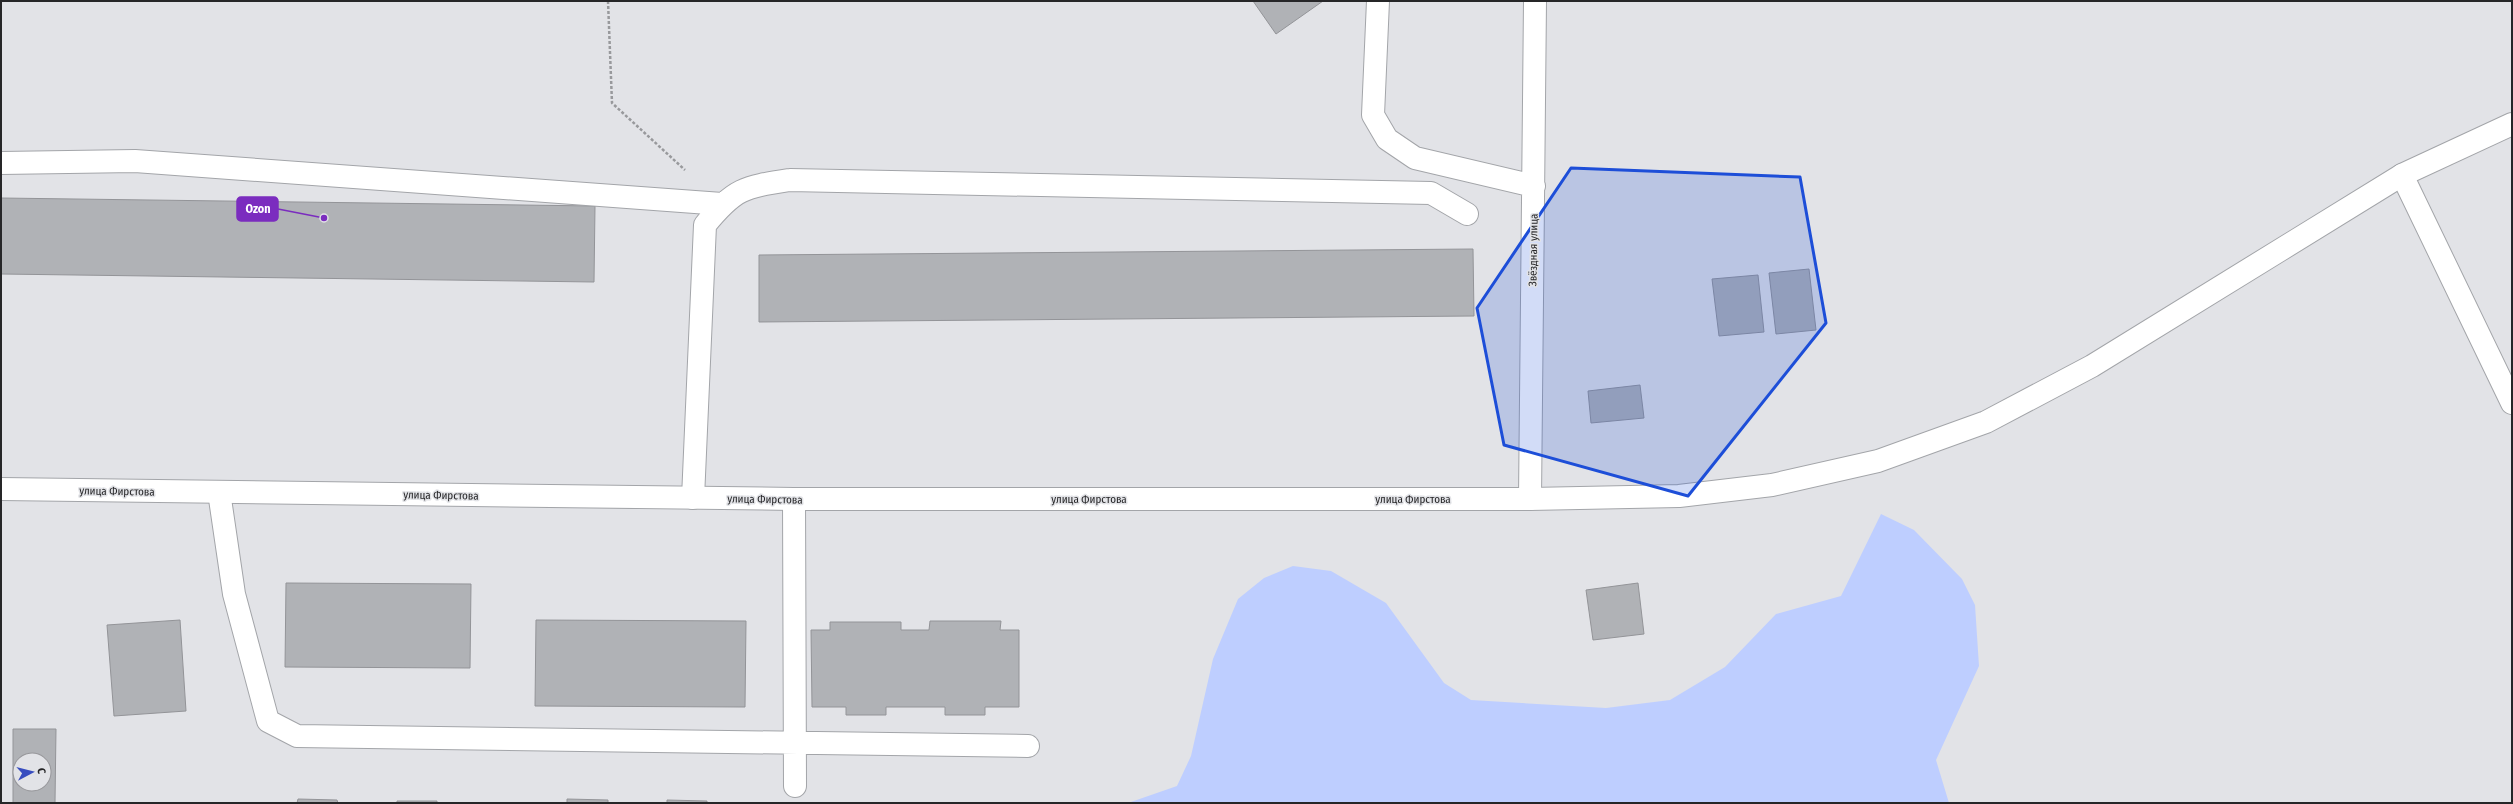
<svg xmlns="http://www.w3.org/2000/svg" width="2513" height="804" font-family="'Fira Sans Condensed',sans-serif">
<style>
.green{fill:#beceff}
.building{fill:#b0b2b6;stroke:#939498;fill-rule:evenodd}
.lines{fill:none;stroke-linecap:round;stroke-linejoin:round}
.minor-casing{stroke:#a3a5a9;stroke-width:24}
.major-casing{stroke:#a3a5a9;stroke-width:24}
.path{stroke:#98999c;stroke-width:2.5;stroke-dasharray:3 2;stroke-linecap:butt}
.minor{stroke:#fff;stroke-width:22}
.major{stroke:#fff;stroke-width:22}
.marked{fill:#1d4ed8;fill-opacity:0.2;stroke:#1d4ed8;stroke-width:3;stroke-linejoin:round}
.labels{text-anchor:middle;stroke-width:3;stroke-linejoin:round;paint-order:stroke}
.street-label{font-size:11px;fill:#262628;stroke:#e2e3e7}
.leader{fill:none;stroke:#7b2cbf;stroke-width:1.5}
.callout-dot{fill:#7b2cbf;stroke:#e2e3e7;stroke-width:1.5}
.callout{fill:#7b2cbf;stroke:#7b2cbf;stroke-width:1.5}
.callout-label{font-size:12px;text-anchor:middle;font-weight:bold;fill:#fff}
</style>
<rect width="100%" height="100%" fill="#e2e3e7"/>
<path class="green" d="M1881 514 1914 530 1962 579 1975 605 1979 666 1936 760 1949 803H1128L1177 786 1191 756 1213 659 1238 599 1264 578 1293 566 1331 571 1386 603 1444 683 1471 700 1606 708 1670 700 1725 667 1776 614 1841 596Z"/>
<path class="building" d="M1253 1H1323L1276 34Z
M1 198 595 206 594 282 1 274Z
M1473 249 1474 316 759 322V255Z
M1809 269 1816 330 1776 334 1769 273Z
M1758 275 1764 332 1719 336 1712 279Z
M1640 385 1644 418 1591 423 1588 391Z
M286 583 471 584 470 668 285 667Z
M1638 583 1644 634 1593 640 1586 590Z
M180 620 186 711 114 716 107 625Z
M536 620 746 621 745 707 535 706Z
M930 621H1001L1000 630H1019V707H985V715H945V707H886V715H846V707H812L811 630H830V622H901V630H929Z
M13 729H56L55 803H13ZM20 760H44V784H20Z
M298 799 337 800 338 803H297Z
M567 799 608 800V803H567Z
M667 800 707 801V803H667Z
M397 801H437V803H397Z"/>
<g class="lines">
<defs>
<path id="minor" d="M1378 1 1373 115 1387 139 1415 158 1534 186
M1 163 135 161 722 204
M2402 175 2512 403
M219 492 234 594 268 721 297 736 1028 746
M693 498 705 225C735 188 744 187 790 180L1431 193 1467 214
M794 499 795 786
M1530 499 1535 1"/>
<path id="major" d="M1 489 794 499H1530L1679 496 1772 485 1878 461 1986 422 2092 366 2402 175 2512 124"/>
</defs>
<use href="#minor" class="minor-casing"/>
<use href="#major" class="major-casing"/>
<path class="path" d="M608 1 612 103 685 170"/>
<use href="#minor" class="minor"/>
<use href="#major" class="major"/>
</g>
<path class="marked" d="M1571 168 1800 177 1826 323 1688 496 1504 445 1477 308Z"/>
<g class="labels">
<g class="street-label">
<text transform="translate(1533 250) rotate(-89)" y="4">Звёздная улица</text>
<text transform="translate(117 491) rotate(1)" y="4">улица Фирстова</text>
<text transform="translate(441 495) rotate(1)" y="4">улица Фирстова</text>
<text transform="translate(765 499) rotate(1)" y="4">улица Фирстова</text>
<text x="1089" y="503">улица Фирстова</text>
<text x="1413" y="503">улица Фирстова</text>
</g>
</g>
<path class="leader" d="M324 218L278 209"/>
<circle class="callout-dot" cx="324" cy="218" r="4"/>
<rect class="callout" x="237" y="197" width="41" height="24" rx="4"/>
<g class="callout-label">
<text x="258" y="213">Ozon</text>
</g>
<rect width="2513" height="804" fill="none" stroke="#262628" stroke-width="4"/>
<g transform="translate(32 772) rotate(83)"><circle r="19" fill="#e2e3e7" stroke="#97979b"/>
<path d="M0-3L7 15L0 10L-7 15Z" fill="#384dbf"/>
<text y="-6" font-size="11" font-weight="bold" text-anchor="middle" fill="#262628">С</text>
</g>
</svg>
